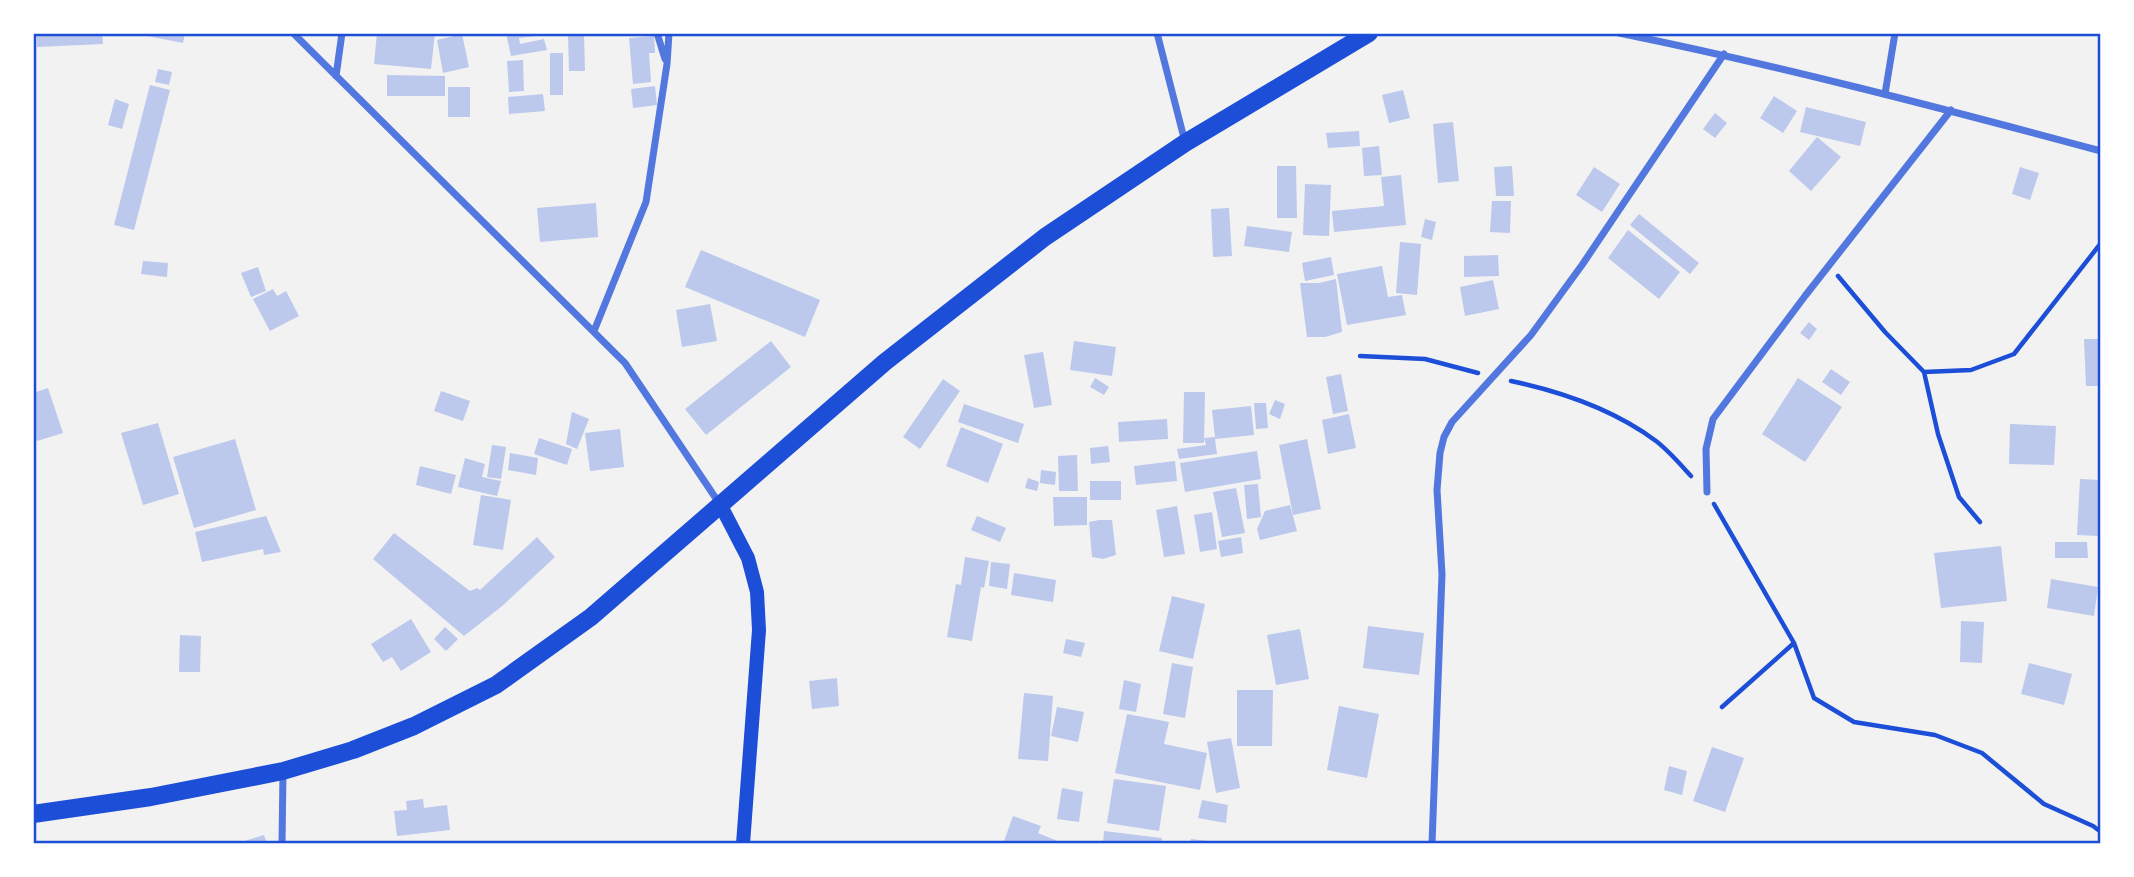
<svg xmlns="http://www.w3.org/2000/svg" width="2134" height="877" font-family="'Archivo Narrow',sans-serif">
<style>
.building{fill:#bdc9ec}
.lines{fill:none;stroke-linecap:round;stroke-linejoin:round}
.path{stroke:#1d4ed8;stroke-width:4.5}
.minor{stroke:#5277de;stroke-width:7}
.secondary{stroke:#1d4ed8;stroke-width:14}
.primary{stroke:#1d4ed8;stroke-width:18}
.neatline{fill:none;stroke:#1d4ed8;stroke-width:2.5}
</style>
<rect width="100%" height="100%" fill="#f2f2f2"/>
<path class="building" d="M37 33H102L103 44 37 47Z
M148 33H185L183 43 147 36Z
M377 33H435L431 69 374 64Z
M506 33H536V36L519 38 520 44 544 39 547 50 511 56Z
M462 34 469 67 443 73 437 40Z
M568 36H584L585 71H569Z
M654 36 655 53H649L651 82 633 84 629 38Z
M550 53H563V95H550Z
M523 60 524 91 509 92 507 61Z
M158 69 172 72 169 85 155 82Z
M387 75 445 76V96H387Z
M150 85 170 90 134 230 114 225Z
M655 86 657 105 633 108 631 89Z
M448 87H470V117H448Z
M1403 90 1410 118 1389 123 1382 95Z
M543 94 545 111 509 114 508 97Z
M1774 96 1797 111 1783 133 1760 118Z
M115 99 129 104 122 129 108 125Z
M1806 107 1866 122 1860 146 1800 132Z
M1715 113 1727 123 1715 138 1703 129Z
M1453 122 1459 181 1438 183 1433 124Z
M1359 131 1360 146 1328 148 1326 133Z
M1817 137 1841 157 1811 191 1789 171Z
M1379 146 1382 175 1364 176 1362 148Z
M1277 166H1296L1297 218H1277Z
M1512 166 1514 196H1496L1494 167Z
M1594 167 1620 184 1602 212 1576 195Z
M2020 167 2039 173 2030 200 2012 194Z
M1401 175 1406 225 1334 232 1332 211 1384 206 1381 177Z
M1305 184 1331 185 1329 236 1303 235Z
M1492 201H1511L1510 233 1490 232Z
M596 203 598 237 540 242 537 208Z
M1229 208 1232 256 1213 257 1211 209Z
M1639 214 1699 263 1690 274 1630 225Z
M1425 219 1436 222 1432 240 1421 237Z
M1247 226 1292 232 1289 252 1244 246Z
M1628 230 1680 272 1659 299 1608 258Z
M1400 242 1421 244 1417 295 1396 293Z
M701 250 820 300 805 337 685 287Z
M1498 255 1499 276 1464 277V256Z
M1331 257 1334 275 1305 281 1302 263Z
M143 261 168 263 167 277 141 274Z
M1382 266 1388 297 1402 295 1406 315 1347 325 1337 274Z
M258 267 266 291 251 297 241 273Z
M1336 279 1342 332 1325 337H1307L1300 283H1319Z
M1493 280 1499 309 1465 316 1460 287Z
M273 289 277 296 286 291 299 316 270 331 253 299Z
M710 304 717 341 682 347 676 310Z
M1809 322 1817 329 1809 340 1800 333Z
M2084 339H2101V386H2086Z
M771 341 791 367 706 435 685 409Z
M1074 341 1116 347 1112 376 1070 370Z
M1043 352 1052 405 1034 408 1024 355Z
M1831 369 1850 382 1841 395 1822 382Z
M1341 374 1348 411 1333 414 1326 377Z
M1095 378 1109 387 1104 395 1090 387Z
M1798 378 1842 407 1805 462 1762 434Z
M943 379 960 391 920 449 903 437Z
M48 388 63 433 37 441 33 428V393Z
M441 391 470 401 463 421 434 411Z
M1184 392H1205L1204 443H1183Z
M1275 400 1285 404 1280 419 1269 414Z
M1254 403H1266L1268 428 1256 429Z
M964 404 1024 424 1018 443 958 422Z
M1251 406 1254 435 1215 439 1217 454 1179 459 1177 449 1206 445 1204 438 1215 437 1212 410Z
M572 412 589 419 577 449 566 444Z
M1349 414 1356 448 1328 454 1322 420Z
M1167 419 1168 439 1119 442 1118 422Z
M158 423 179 494 143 505 121 433Z
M2010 424 2056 426 2054 465 2009 464Z
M961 427 1003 444 988 483 946 466Z
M620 429 624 467 590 471 585 433Z
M539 438 572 449 567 465 534 454Z
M235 439 256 510 194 528 173 457Z
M1307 439 1321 509 1293 515 1279 445Z
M492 445 506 447 501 479 487 477Z
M1108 446 1110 462 1091 464 1090 448Z
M1257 451 1261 479 1185 492 1180 463Z
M510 453 538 458 536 475 508 470Z
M1077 455 1078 491H1059L1058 456Z
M465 458 485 464 482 477 501 481 497 496 458 487Z
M1175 461 1177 481 1136 485 1134 466Z
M420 466 456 475 451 494 416 485Z
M1041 470 1056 472 1055 485 1040 483Z
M1028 478 1039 482 1037 491 1025 488Z
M2080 479 2101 480 2098 536 2077 535Z
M1090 481H1121V500H1090Z
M1258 484 1261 517 1247 519 1244 485Z
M1236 488 1245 533 1222 537 1213 492Z
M481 495 511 500 503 550 473 545Z
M1053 497H1087V525L1054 526Z
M1290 505 1297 531 1260 540 1257 529 1265 511Z
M1177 506 1185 554 1164 557 1156 510Z
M1212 512 1217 549 1200 552 1194 515Z
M266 516 281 552 264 555 263 549 202 562 195 532Z
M977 516 1006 528 1000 542 971 530Z
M1099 520H1112L1116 555 1103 559 1092 557 1089 522Z
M394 533 470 591 477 588 480 590 537 537 555 557 501 607 464 636 373 559Z
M1241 537 1243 553 1221 557 1218 541Z
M2055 542H2087L2088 558H2055Z
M2001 546 2007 601 1941 608 1934 553Z
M965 557 989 561 984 588 981 587 972 641 947 637 956 584 961 585Z
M991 562 1010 564 1007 589 989 586Z
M1014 573 1056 580 1053 602 1011 595Z
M2051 579 2098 587 2094 616 2047 608Z
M1172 596 1205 604 1193 659 1159 651Z
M411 619 431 652 401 671 392 657 383 662 371 644Z
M1961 621 1984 622 1982 663 1960 662Z
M1368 626 1424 633 1419 675 1363 668Z
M445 627 458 639 446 651 434 639Z
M1300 629 1309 679 1276 685 1267 635Z
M180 635 201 636 200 672H179Z
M1066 639 1085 643 1081 657 1063 653Z
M1172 663 1193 667 1185 718 1163 714Z
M2029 663 2072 674 2064 705 2021 694Z
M837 678 839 706 812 709 809 681Z
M1124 680 1141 684 1136 712 1119 709Z
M1237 690H1273L1272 746H1237Z
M1024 693 1053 696 1048 761 1018 759Z
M1339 706 1379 714 1367 778 1327 770Z
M1057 707 1084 712 1078 742 1051 736Z
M1127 714 1169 722 1164 744 1207 753 1200 790 1115 773Z
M1231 738 1240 788 1216 793 1207 742Z
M1712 747 1744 758 1725 812 1693 801Z
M1669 766 1687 771 1682 795 1664 790Z
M1114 779 1166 786 1159 831 1107 823Z
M1062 788 1083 792 1079 822 1057 819Z
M423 799 424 808 447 805 450 830 397 836 394 811 407 810 406 801Z
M1202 800 1228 805 1226 823 1198 818Z
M1013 816 1041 826 1038 833 1065 844H1003Z
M1104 831 1162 838 1161 844H1103Z
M264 835 267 844H238V843Z
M1191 839 1217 842V844H1190Z"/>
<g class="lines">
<path class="path" d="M1838 276 1885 332 1924 372 1971 370 2014 354 2101 243
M1360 356 1425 359 1478 373
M1924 372 1938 434 1959 497 1980 522
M1511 381C1563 392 1613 409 1656 441 1669 451 1680 464 1691 476
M1714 504 1794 643 1814 698 1854 722 1935 735 1982 753 2044 804 2093 826 2101 832
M1722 707 1794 643"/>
<path class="minor" d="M293 33 625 363 719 503
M657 33 665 59
M1157 33 1185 142
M1619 33C1781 66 1941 108 2101 151
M336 76 342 33
M1885 94 1895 33
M594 331 646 202 667 64 669 33
M1707 492 1706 449 1713 419 1805 296 1951 110
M282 844 283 772
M1432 844 1442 574 1437 490 1440 453 1444 437 1452 422 1531 335 1582 265 1724 54"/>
<path class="secondary" d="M720 504 748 558 757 592 759 630 743 844"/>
<path class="primary" d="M33 814 151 797 283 771 353 750 414 726 496 685 591 617 885 362 1045 237 1185 143 1369 33"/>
</g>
<rect width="2134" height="877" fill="none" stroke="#ffffff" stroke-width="70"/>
<rect x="35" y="35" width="2064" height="807" class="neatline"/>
</svg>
